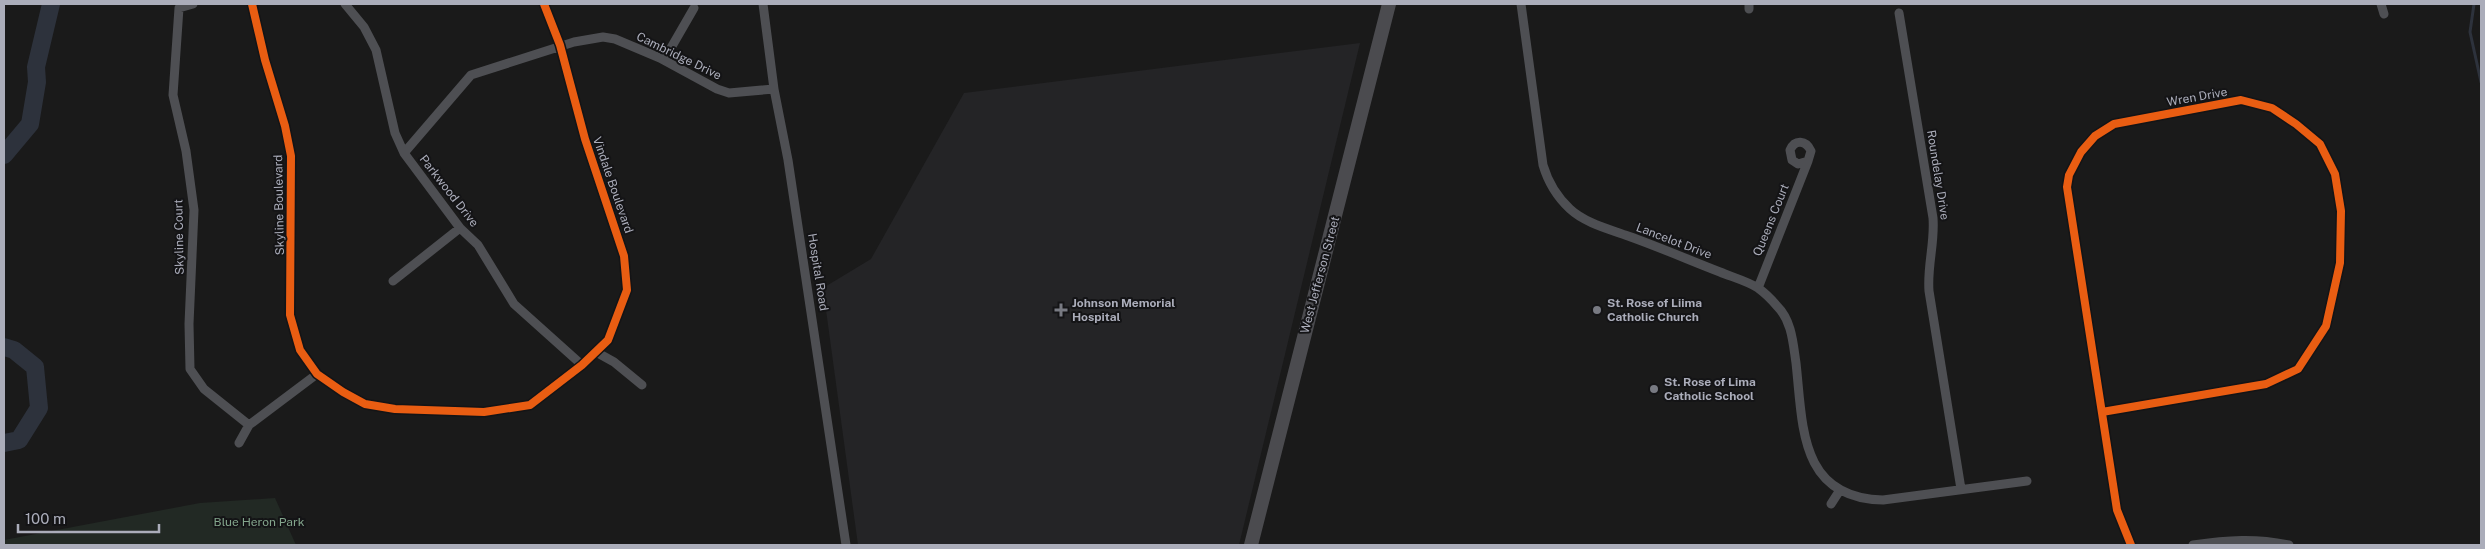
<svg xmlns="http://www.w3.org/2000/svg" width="2485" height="549" font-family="'Public Sans',sans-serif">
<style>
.built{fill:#242426}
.green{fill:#222924}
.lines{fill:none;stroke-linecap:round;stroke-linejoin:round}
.stream{stroke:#2d323c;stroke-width:3}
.river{stroke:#2d323c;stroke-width:18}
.minor{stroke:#4e4f53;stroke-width:9}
.primary{stroke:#4b4b4f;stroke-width:14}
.cycleway-casing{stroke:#141416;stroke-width:11}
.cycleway{stroke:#e95d12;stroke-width:8}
.poi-dot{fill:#787a82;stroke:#141416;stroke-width:2}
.labels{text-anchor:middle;stroke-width:4;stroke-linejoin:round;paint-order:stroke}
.street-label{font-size:12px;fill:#abadba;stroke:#141416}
.poi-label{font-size:12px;font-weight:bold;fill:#abadba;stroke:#141416;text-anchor:start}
.park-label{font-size:12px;fill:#83a58c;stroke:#141416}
</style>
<rect width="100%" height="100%" fill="#1a1a1a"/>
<path class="built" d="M1360 43 1239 545H858L823 288 871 259 964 93Z"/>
<path class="green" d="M275 498 296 545H4V540L200 503Z"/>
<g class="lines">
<path class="stream" d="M2474 4 2470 32 2481 82"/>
<path class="river" d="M4 155 30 124 37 82 36 67 51 4
M4 347 14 350 35 367 39 408 19 440 4 443"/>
<path class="minor" d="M193 4 179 8 173 95 186 151 194 210 189 324 190 369 204 389 249 425
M252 4 265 60 285 126 291 156 290 315 300 350 317 374 343 392 365 404 395 409 484 412 530 405 582 365 608 340 627 290 624 256 585 139 560 45 544 4
M345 4 364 27 376 50 395 133 404 153 460 228 478 245 514 304 582 365
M763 4 774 89 788 160 846 545
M1521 4 1543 165C1548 182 1556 196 1570 209 1585 223 1609 229 1628 236 1659 247 1689 260 1720 272 1732 277 1747 281 1758 288 1765 293 1772 300 1777 306 1792 321 1793 343 1796 363 1803 426 1799 498 1883 500L2027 481
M1749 4V9
M2381 4 2384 14
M1899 13 1933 218C1935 243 1927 266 1929 291L1961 489
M664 60 694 8
M404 153 471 75 574 42 603 37 615 39 660 58 717 89 729 93 774 89
M393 281 460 228
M1758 288 1808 161 1798 164 1792 160 1790 150C1795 139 1806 140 1811 151L1808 161
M596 352 614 362 642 385
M2102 412 2266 384 2298 369 2326 326 2340 263 2341 211 2335 174 2320 144 2296 124 2272 108 2241 100 2114 124 2095 136 2081 152 2069 175 2067 187 2117 510 2131 545
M239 443 249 425 317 374
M1831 504 1840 490
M2193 545C2227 540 2256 538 2289 545"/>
<path class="primary" d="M1251 545 1389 4"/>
<defs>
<path id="cycleway" d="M252 4 265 60 285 126 291 156 290 315 300 350 317 374 343 392 365 404 395 409 484 412 530 405 582 365 608 340 627 290 624 256 585 139 560 45 544 4
M2102 412 2266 384 2298 369 2326 326 2340 263 2341 211 2335 174 2320 144 2296 124 2272 108 2241 100 2114 124 2095 136 2081 152 2069 175 2067 187 2117 510 2131 545"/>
</defs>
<use href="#cycleway" class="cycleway-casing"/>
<use href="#cycleway" class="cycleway"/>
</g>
<g class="poi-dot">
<path d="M1058.5 302.5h5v5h5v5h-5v5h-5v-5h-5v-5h5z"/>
<circle cx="1597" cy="310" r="5"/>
<circle cx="1654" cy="389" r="5"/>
</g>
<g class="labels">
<g class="street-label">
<text transform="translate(679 56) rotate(26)" y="4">Cambridge Drive</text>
<text transform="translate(2197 97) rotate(-10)" y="4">Wren Drive</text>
<text transform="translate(1938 175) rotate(81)" y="4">Roundelay Drive</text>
<text transform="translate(613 185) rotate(71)" y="4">Vindale Boulevard</text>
<text transform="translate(449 191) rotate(52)" y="4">Parkwood Drive</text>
<text transform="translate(279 205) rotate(-91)" y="4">Skyline Boulevard</text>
<text transform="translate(1771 220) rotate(-68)" y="4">Queens Court</text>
<text transform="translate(179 237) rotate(-91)" y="4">Skyline Court</text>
<text transform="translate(1674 241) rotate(21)" y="4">Lancelot Drive</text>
<text transform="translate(818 272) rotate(81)" y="4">Hospital Road</text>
<text transform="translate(1320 275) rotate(-75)" y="4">West Jefferson Street</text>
</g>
<g class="poi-label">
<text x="1072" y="307">Johnson Memorial<tspan x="1072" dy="14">Hospital</tspan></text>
<text x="1607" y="307">St. Rose of Liima<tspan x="1607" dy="14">Catholic Church</tspan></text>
<text x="1664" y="386">St. Rose of Lima<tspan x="1664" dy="14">Catholic School</tspan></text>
</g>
<g class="park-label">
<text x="259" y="526">Blue Heron Park</text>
</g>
</g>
<rect width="2485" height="549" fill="none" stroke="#abadba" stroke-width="10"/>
<path d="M18 524v8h141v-8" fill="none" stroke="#abadba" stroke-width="2.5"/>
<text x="25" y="524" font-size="15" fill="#abadba" stroke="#141416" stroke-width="4" paint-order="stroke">100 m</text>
</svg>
